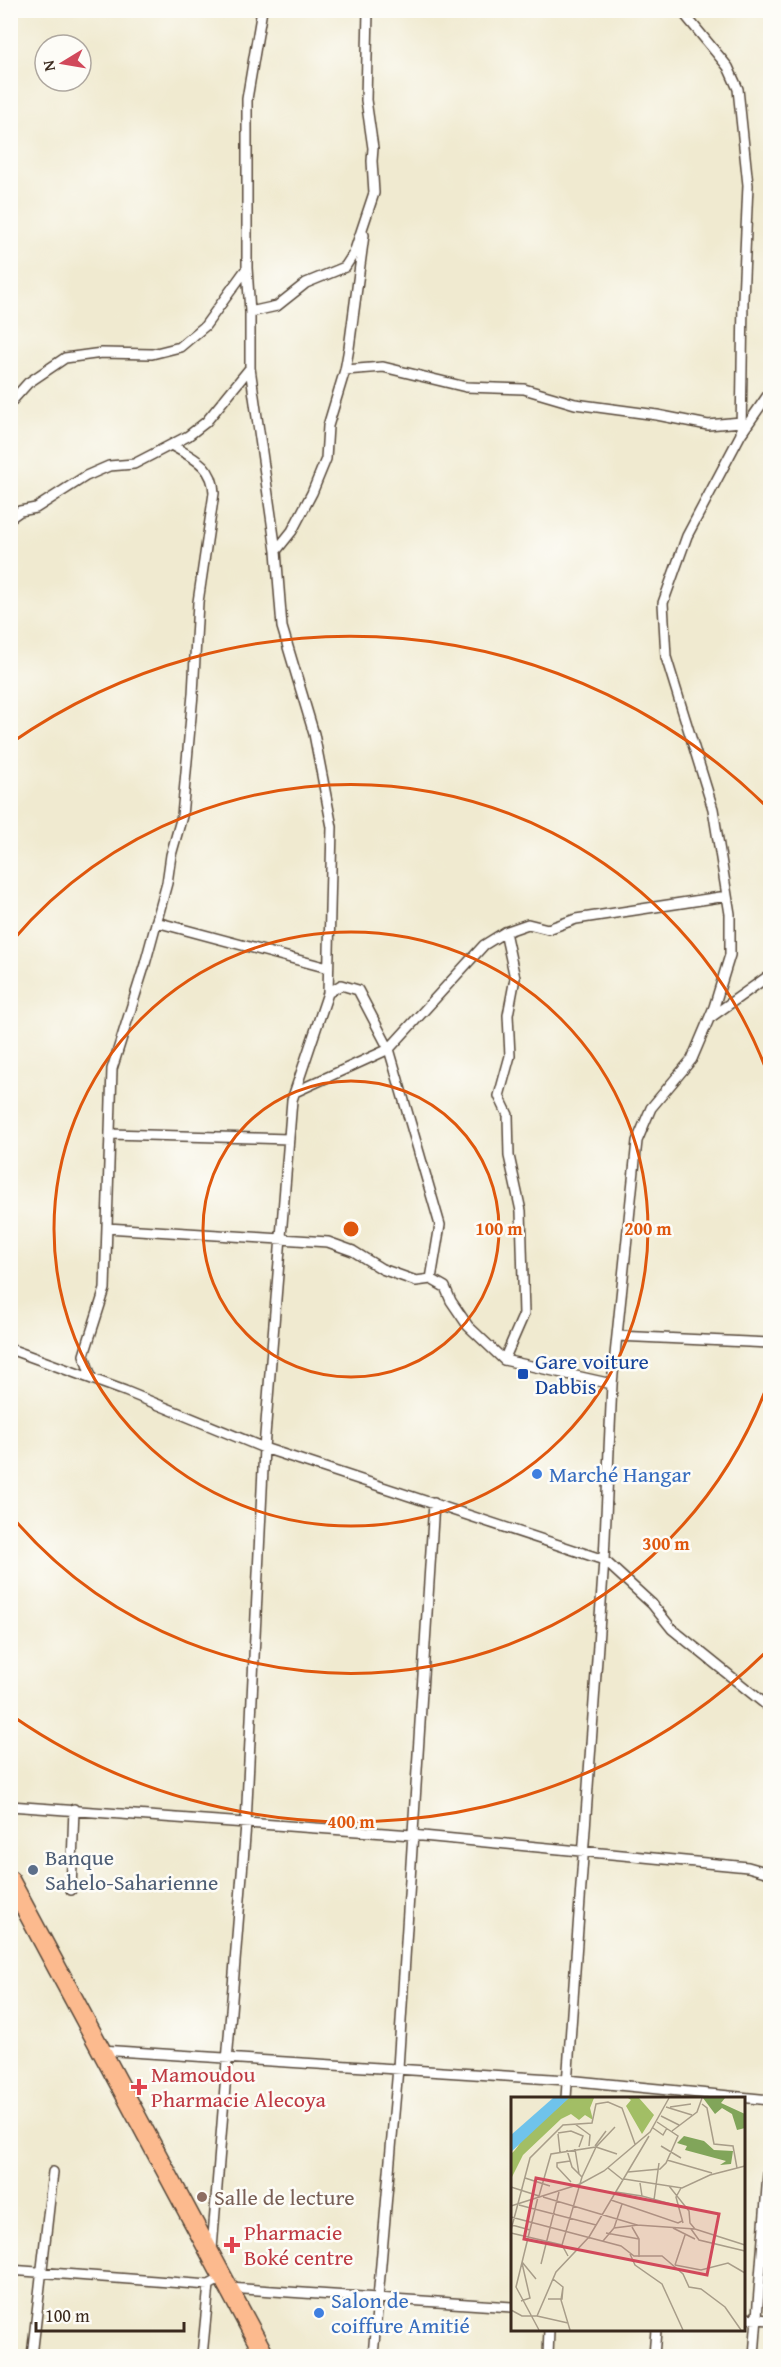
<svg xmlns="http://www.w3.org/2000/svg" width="781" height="2367" font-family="'Gentium Book Plus',serif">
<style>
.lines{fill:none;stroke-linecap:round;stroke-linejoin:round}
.street-casing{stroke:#564739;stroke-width:12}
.highway-casing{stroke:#564739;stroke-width:21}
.street{stroke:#fff;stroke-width:9}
.highway{stroke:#fcba8e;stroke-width:18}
.ring{fill:none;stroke:#df570d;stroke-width:3}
.transit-dot{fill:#1a4fb4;stroke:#fdfcf7;stroke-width:2}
.shop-dot{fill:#3f7fe0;stroke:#fdfcf7;stroke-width:2}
.service-dot{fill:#5c6f8a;stroke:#fdfcf7;stroke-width:2}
.health-dot{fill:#e0444e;stroke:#fdfcf7;stroke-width:2}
.education-dot{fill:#8d6e63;stroke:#fdfcf7;stroke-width:2}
.labels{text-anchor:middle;stroke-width:5;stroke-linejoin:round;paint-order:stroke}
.transit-label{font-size:22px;fill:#164399;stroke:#fdfcf7;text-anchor:start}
.shop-label{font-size:22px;fill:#366cbe;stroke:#fdfcf7;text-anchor:start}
.service-label{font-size:22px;fill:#4e5e75;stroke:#fdfcf7;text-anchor:start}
.health-label{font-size:22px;fill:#be3a42;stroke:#fdfcf7;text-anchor:start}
.education-label{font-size:22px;fill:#785e54;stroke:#fdfcf7;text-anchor:start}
.inset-road{fill:none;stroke:#a89d89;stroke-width:1.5}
.view{fill:#d1495b;fill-opacity:0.15;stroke:#d1495b;stroke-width:3}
.inset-edge{fill:none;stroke:#3b2a1e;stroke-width:3}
.centre{fill:#df570d;stroke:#fdfcf7;stroke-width:3}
.ring-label{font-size:18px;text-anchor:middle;font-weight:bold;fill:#df570d;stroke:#fdfcf7;stroke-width:5;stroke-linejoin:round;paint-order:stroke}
</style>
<rect width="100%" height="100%" fill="#fdfcf7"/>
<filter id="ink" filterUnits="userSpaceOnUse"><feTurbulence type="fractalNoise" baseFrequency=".0167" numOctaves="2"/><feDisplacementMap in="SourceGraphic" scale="12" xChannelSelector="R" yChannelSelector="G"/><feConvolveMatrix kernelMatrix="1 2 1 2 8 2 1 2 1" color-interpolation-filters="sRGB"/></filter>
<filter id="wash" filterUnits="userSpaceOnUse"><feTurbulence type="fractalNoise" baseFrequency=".008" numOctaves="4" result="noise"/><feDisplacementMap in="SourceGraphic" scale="24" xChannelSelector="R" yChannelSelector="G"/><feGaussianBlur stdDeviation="1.35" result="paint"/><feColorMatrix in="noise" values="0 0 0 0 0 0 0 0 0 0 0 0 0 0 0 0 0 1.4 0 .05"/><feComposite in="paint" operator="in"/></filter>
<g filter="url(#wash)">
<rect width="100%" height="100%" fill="#f0ead0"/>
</g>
<g filter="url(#ink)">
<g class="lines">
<defs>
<path id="street" d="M681 10 728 67 738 89 748 185 743 299 741 434
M250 312 277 306 306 283 345 267 354 253 374 193 372 161 373 148 366 100 368 10
M345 370 383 367 466 387 524 389 575 404 657 415 708 425 741 422
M10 403 28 383 65 358 102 353 152 354 180 347 205 326 247 268
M10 518 20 511 36 508 86 476 109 466 134 464 188 436 206 422 250 368
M276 551 292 531 312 493 326 459 328 426 345 370 349 348 364 235
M156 922 328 968
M328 993 341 985 358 990 389 1049 440 1225 431 1279 445 1287 451 1301 468 1326 504 1360 612 1384
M711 1017 770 975
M295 1092 389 1049 484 945 505 932 528 924 548 929 576 919 727 896
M110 1134 289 1139
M107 1228 328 1242 353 1251 382 1269 416 1281 431 1279
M617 1336 770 1343
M10 1349 125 1391 264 1448 604 1560 652 1604 672 1629 770 1708
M504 1360 524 1314 521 1211 509 1156 508 1115 499 1096 510 1056 508 1015 515 978 505 932
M91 1377 84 1355 105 1289 112 1069 145 964 167 883 171 855 182 816 193 694 198 602 214 493C213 465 193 458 171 445
M10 1806 412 1835 748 1867 769 1873
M71 1890 74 1809
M101 2050 567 2080 770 2100
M566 2098 604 1560 612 1384 637 1141 651 1108 692 1059 714 1007 730 955V914L713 809 666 657 663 603 687 536 741 434 770 392
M212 2249 246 1824 264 1448 292 1100 328 993 332 827 314 734 282 627 276 551 250 368V312L247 268V99L262 10
M10 2270 209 2285 222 2278
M229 2288 512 2307
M744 2318 770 2320
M32 2356 53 2172
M202 2356 209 2285
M373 2356 398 2068 434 1503
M548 2356 549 2330
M654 2356 656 2330
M754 2356 770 2148"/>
<path id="highway" d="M10 1880 265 2356"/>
</defs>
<use href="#street" class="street-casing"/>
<use href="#highway" class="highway-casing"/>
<use href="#street" class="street"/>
<use href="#highway" class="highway"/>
</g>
</g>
<g class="ring">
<circle cx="351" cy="1229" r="148"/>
<circle cx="351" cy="1229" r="297"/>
<path d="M770 1378A445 445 0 0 1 13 1518M13 940A445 445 0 0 1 770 1080"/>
<path d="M770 1648A593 593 0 0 1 11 1715M11 743A593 593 0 0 1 770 810"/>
</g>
<rect class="transit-dot" x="517" y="1368" width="12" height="12" rx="3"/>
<g class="shop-dot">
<circle cx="537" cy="1474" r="6"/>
<circle cx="319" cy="2313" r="6"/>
</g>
<circle class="service-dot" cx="33" cy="1870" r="6"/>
<g class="health-dot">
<path d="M136 2078h6v6h6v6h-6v6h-6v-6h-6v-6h6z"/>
<path d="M229 2236h6v6h6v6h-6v6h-6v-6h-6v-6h6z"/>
</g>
<circle class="education-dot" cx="202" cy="2197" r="6"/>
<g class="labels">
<g class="transit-label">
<text x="535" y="1369">Gare voiture<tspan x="535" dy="25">Dabbis</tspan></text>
</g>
<g class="shop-label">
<text x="549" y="1482">Marché Hangar</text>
<text x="331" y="2308">Salon de<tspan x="331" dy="25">coiffure Amitié</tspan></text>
</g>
<g class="service-label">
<text x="45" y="1865">Banque<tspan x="45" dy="25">Sahelo-Saharienne</tspan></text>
</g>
<g class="health-label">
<text x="151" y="2082">Mamoudou<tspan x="151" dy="25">Pharmacie Alecoya</tspan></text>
<text x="244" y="2240">Pharmacie<tspan x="244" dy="25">Boké centre</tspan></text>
</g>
<g class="education-label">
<text x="214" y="2205">Salle de lecture</text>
</g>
</g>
<g transform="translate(511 2097)">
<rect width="234" height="234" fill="#f0ead0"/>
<path d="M58 1H83L79 11 82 23 74 18 68 23 60 17 50 22 12 58 1 80 0 57ZM117 1H128L143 18 131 37 115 9 120 3Z" fill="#a2be65"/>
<path d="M192 1H214L210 6 234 17V31L226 33 221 17 211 11 204 17ZM173 39 193 44 203 53 222 54 220 67 209 68 215 64 174 53 176 49 166 46Z" fill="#81a55a"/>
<path d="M58 1H61L59 8 52 15 41 19 0 59 14 39Z" fill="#a2be65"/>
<path d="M42 1H58L0 55V38Z" fill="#6fc3eb"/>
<path class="inset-road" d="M191 7 196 11 203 47 222 49 226 71M155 10 181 18M159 10 180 7M150 19 168 28M64 27 79 38 78 49M142 31 152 38 156 31M161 34 186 15 191 1M47 36 60 34 72 39 68 50M47 37 49 55M84 49 95 34M150 49 170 61M85 50 104 30M85 50 106 57M64 52 68 77M56 53 61 70 71 80M156 63 201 76M59 64 46 66V70L60 85M97 71 112 83M117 75 149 72 155 66 167 39 146 25M14 81 39 89M113 82 171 91 199 78 234 69M158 89 178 114 179 126 184 132M0 90 28 99M170 91 165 100 172 126M105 95 131 99 129 86M28 99 40 57 85 50 71 80 51 148M131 99 167 109M27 100 5 190 28 233M32 100 126 128 184 132 234 148M100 103 167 126 171 124M143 103 148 66M8 108 85 128M0 109 69 87 93 74 139 35 158 1M0 120 110 149 123 159H151L172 177 178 190 190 192 214 210 230 233M1 128 19 133M121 130 128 142V160M103 131 111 107M162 131 184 142M180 132 188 143 234 154M0 133 19 61 52 28 81 26 85 7 97 5 111 11 124 47M0 136 51 148 57 159M95 136 128 142M92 144 103 131 127 128M119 157 124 168 151 187 172 233M11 165 25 182M30 167 48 95M164 168 190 173 217 166 234 176M164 168 174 138M42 182 52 190 50 203 59 233M37 202H51L52 190M10 204 19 201 11 166M0 213 11 219H26L45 175 78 140 138 39M26 219 57 226"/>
<path class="view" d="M25 81 208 117 196 178 13 142Z"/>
<rect width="234" height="234" class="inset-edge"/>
</g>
<circle cx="351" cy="1229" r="9" class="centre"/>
<g class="ring-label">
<text x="499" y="1235">100 m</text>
<text x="648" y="1235">200 m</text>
<text x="666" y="1550">300 m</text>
<text x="351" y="1828">400 m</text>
</g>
<rect width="781" height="2367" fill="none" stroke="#fdfcf7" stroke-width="36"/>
<g transform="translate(63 63) rotate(259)"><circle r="28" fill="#fdfcf7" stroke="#afa8a0" stroke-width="1.5"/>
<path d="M0-4.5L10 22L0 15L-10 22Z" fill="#d1495b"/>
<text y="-9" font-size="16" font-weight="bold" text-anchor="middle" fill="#3b2a1e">N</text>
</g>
<path d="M36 2322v9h148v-9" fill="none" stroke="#3b2a1e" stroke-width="3"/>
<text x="45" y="2322" font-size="18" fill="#3b2a1e" stroke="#fdfcf7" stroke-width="4.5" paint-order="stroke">100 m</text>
</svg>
